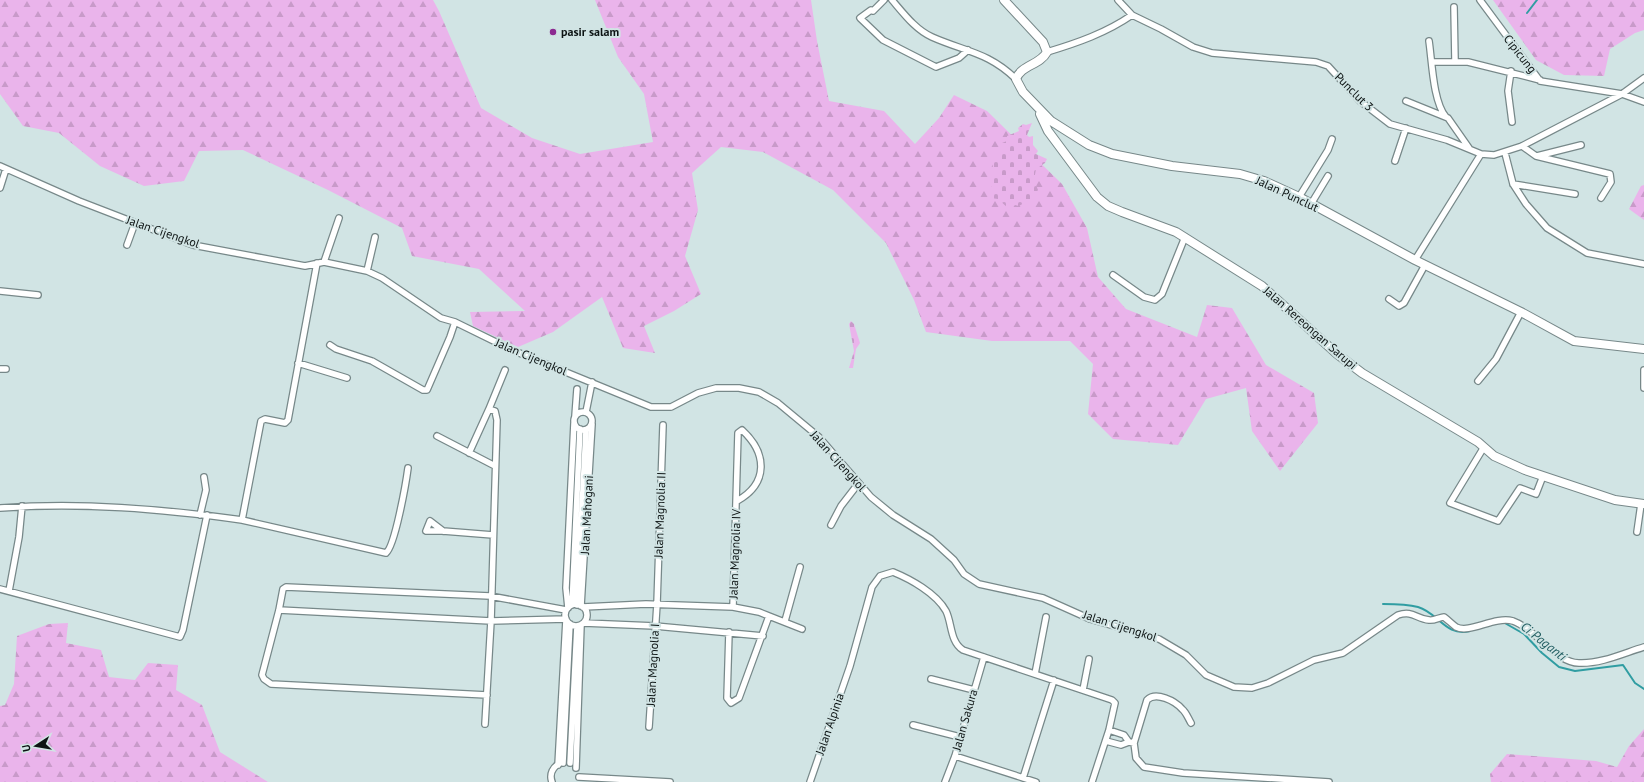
<svg xmlns="http://www.w3.org/2000/svg" width="1644" height="782" font-family="'PT Sans',sans-serif">
<style>
.forest{fill:url(#forest-firs)}
.cemetery{fill:url(#cemetery-stones)}
.lines{fill:none;stroke-linecap:round;stroke-linejoin:round}
.stream{stroke:#309da2;stroke-width:2}
.street-casing{stroke:#778889;stroke-width:8}
.secondary-casing{stroke:#778889;stroke-width:10}
.street{stroke:#fff;stroke-width:5.5}
.secondary{stroke:#fff;stroke-width:8}
.poi-dot{fill:#8c2a91;stroke:#d1e4e4;stroke-width:1.5}
.labels{text-anchor:middle;stroke-width:4;stroke-linejoin:round;paint-order:stroke}
.poi-label{font-size:12px;font-weight:bold;fill:#0c1313;stroke:#d1e4e4;text-anchor:start}
.street-label{font-size:12px;fill:#0c1313;stroke:#d1e4e4}
.water-label{font-size:13px;font-style:italic;fill:#225e62;stroke:#d1e4e4}
</style>
<defs>
<pattern id="forest-firs" width="22" height="20" patternUnits="userSpaceOnUse"><rect width="22" height="20" fill="#eab4eb"/><path d="M5 1l3.5 6h-7zM16 11l3.5 6h-7z" fill="#c89ac9"/></pattern>
<pattern id="cemetery-stones" width="16" height="16" patternUnits="userSpaceOnUse"><rect width="16" height="16" fill="#eab4eb"/><path d="M2 7V4a2 2 0 0 1 4 0v3zM10 15v-3a2 2 0 0 1 4 0v3z" fill="#c89ac9"/></pattern>
</defs>
<rect width="100%" height="100%" fill="#d1e4e4"/>
<path class="forest" d="M0 0H433L439 11 481 108 532 138 580 154 653 142 644 94 618 57 595 0H811L817 41 829 101 884 111 915 144 939 118 954 95 987 111 1062 184 1087 228 1098 277 1126 309 1197 337 1207 305 1232 308 1266 365 1314 393 1318 423 1280 471 1252 431 1246 388 1206 399 1178 445 1113 439 1088 414 1093 364 1070 341H992L926 332 914 300 886 243 833 190 763 152 721 147 692 173 698 210 685 256 701 294 674 311 644 326 655 353 623 348 602 297 553 332 518 347 473 326 470 312 525 311 479 269 412 256 402 228 328 190 243 150 199 151 184 181 144 186 100 166 59 133 23 126 0 94Z
M1493 0H1644V30L1635 33 1610 49 1604 76 1564 75 1536 60Z
M1644 185V220L1629 209 1641 186Z
M68 623 66 643 101 650 109 677 135 680 148 663 178 665 176 690 202 705 220 752 268 782H0V706L5 705 14 684 17 636 49 624Z
M1644 729V782H1491L1490 774 1507 754 1596 761 1617 767 1629 746Z"/>
<path class="cemetery" d="M1032 123 1027 135 1029 137 1033 136V145L1038 151 1036 154 1047 159 1045 163 1036 169 1034 180 1038 190 1032 198 1019 206 1015 205 1008 208 998 199 991 198 993 163 1002 143 1007 141V136L1019 131 1018 128 1023 124 1026 125Z
M851 321 854 324 860 343 856 349 853 368H849L854 351 849 324Z"/>
<g class="lines">
<path class="stream" d="M1527 13 1537 0
M1383 604C1394 604 1407 604 1418 607 1439 613 1445 637 1470 631
M1503 622 1524 634 1542 653 1559 667 1575 671 1623 665 1635 683 1644 689"/>
<defs>
<path id="street" d="M884 0 873 11 871 10 860 18 883 40 936 67 959 58 968 50
M892 0C904 14 916 30 932 37 966 52 988 52 1016 79
M1118 0 1132 15 1161 29 1193 47 1212 53 1316 62 1328 66 1360 101 1390 124 1447 140 1481 154 1494 155 1522 146 1622 94 1644 78
M1480 0 1540 81 1622 94 1644 102
M1454 7 1455 61
M1429 41C1432 61 1433 102 1446 117
M1047 52C1077 43 1106 33 1132 15
M1432 62H1468L1540 80
M1511 71 1508 91 1512 122
M1406 101 1448 118 1469 148
M1522 146 1536 156 1610 174 1611 182 1601 198
M1505 153 1513 184 1526 204 1547 228 1587 253 1644 264
M1537 156 1581 145
M1395 161 1406 128
M0 166 79 201 193 245 305 266 324 262 367 271 382 278 441 318 455 322 512 350 651 407H671L698 393 716 388H739L759 392 778 403 819 437 871 497 893 515 931 539 954 560 964 574 979 584 1043 598 1090 619 1159 639 1186 655 1206 675 1234 687 1252 688 1268 683 1314 660 1343 653 1398 615C1413 610 1416 619 1429 620 1434 621 1440 617 1444 617 1448 620 1452 624 1456 627 1470 634 1494 616 1513 621 1536 629 1556 663 1579 663 1601 664 1624 653 1644 647
M1513 184 1575 194
M0 188 6 169
M1299 197 1328 150 1332 139
M1311 204 1328 176
M127 245 135 223
M1415 260 1481 154
M324 262 339 218
M367 271 375 237
M1113 275 1144 297 1155 300 1162 294 1185 237
M0 291 38 295
M1389 299 1399 306 1404 303 1425 265
M330 345 336 349 372 361 423 390H427L450 337 455 322
M298 363 347 378
M0 369H6
M1644 370V388
M1478 381 1496 359 1521 312
M574 421a9 9 0 1 1 18 0a9 9 0 1 1-18 0Z
M586 412 592 382
M575 416 577 389
M437 436 495 466
M1484 447 1450 503 1498 521 1520 488 1536 494 1543 476
M469 453 489 409
M0 508C82 502 161 509 242 520L261 421 265 419 285 423 288 420 317 263
M200 515 206 490 204 477
M242 520 386 553C395 546 406 483 408 468
M831 525 841 506 858 484
M443 531 430 521 426 531H443L493 535
M1637 532 1641 504
M0 589 180 637 183 630 207 515
M9 591 19 537 22 506
M565 615a11 11 0 1 1 22 0a11 11 0 1 1-22 0Z
M572 605 580 429
M577 605 586 430
M581 606 592 424
M583 607 646 604 733 607 759 612 769 616 739 698 731 703 727 698 729 632
M733 607 738 433 742 430C767 453 769 483 737 501
M568 608 566 588 574 423
M279 610 491 621 566 619
M769 616 802 629
M785 621 800 567
M584 623 655 626 763 636
M1035 674 1046 617
M931 679 974 690
M1083 690 1089 659
M487 695 271 684 264 679 262 675 279 610 283 589 286 587 490 596 566 610
M1191 723C1188 718 1186 712 1182 709 1175 701 1156 691 1147 700L1134 743 1136 758 1144 767 1183 773 1329 782
M485 724 491 621 497 420 495 411 489 409 505 370
M913 725 960 737
M649 727 657 604 663 425
M1109 730 1124 735 1129 742
M1106 741 1121 745 1129 742 1134 743
M955 756 1036 782
M563 763 570 624
M570 763 577 626
M558 765 566 620
M576 768 581 625
M579 777 670 782
M1023 778 1054 680
M552 782C549 774 553 767 560 763
M810 782 850 666 872 587 880 576 893 572C910 579 936 593 946 611 952 623 950 642 963 650L1112 700 1115 703 1109 730 1092 782
M945 782 955 756 984 657"/>
<path id="secondary" d="M1004 0 1043 42 1047 52C1040 65 1021 65 1016 79L1023 92 1051 121 1089 145 1112 154 1172 166 1240 174 1264 181 1299 197 1415 260 1521 312 1574 341 1644 349
M1040 114 1048 131 1097 197 1108 206 1122 212 1176 232 1262 286 1337 354 1362 373 1478 442 1494 456 1525 470 1615 500 1644 504"/>
</defs>
<use href="#street" class="street-casing"/>
<use href="#secondary" class="secondary-casing"/>
<use href="#street" class="street"/>
<use href="#secondary" class="secondary"/>
</g>
<circle class="poi-dot" cx="553" cy="32" r="4"/>
<g class="labels">
<g class="poi-label">
<text x="561" y="36">pasir salam</text>
</g>
<g class="street-label">
<text transform="translate(1520 54) rotate(52)" y="4">Cipicung</text>
<text transform="translate(1354 92) rotate(45)" y="4">Punclut 3</text>
<text transform="translate(1287 194) rotate(25)" y="4">Jalan Punclut</text>
<text transform="translate(163 232) rotate(19)" y="4">Jalan Cijengkol</text>
<text transform="translate(1310 328) rotate(41)" y="4">Jalan Rereongan Sarupi</text>
<text transform="translate(531 357) rotate(23)" y="4">Jalan Cijengkol</text>
<text transform="translate(838 461) rotate(48)" y="4">Jalan Cijengkol</text>
<text transform="translate(587 515) rotate(-87)" y="4">Jalan Mahogani</text>
<text transform="translate(660 515) rotate(-88)" y="4">Jalan Magnolia II</text>
<text transform="translate(735 554) rotate(-88)" y="4">Jalan Magnolia IV</text>
<text transform="translate(1120 626) rotate(18)" y="4">Jalan Cijengkol</text>
<text transform="translate(653 665) rotate(-87)" y="4">Jalan Magnolia I</text>
<text transform="translate(965 720) rotate(-74)" y="4">Jalan Sakura</text>
<text transform="translate(830 724) rotate(-71)" y="4">Jalan Alpinia</text>
</g>
<g class="water-label">
<text transform="translate(1544 641) rotate(38)" y="5">Ci Paganti</text>
</g>
</g>
<g transform="translate(36 746) rotate(258)" stroke="#d1e4e4" stroke-width="3" paint-order="stroke">
<path d="M0-3L7 15L0 10L-7 15Z" fill="#0c1313"/>
<text y="-6" font-size="11" font-weight="bold" text-anchor="middle" fill="#0c1313">U</text>
</g>
</svg>
